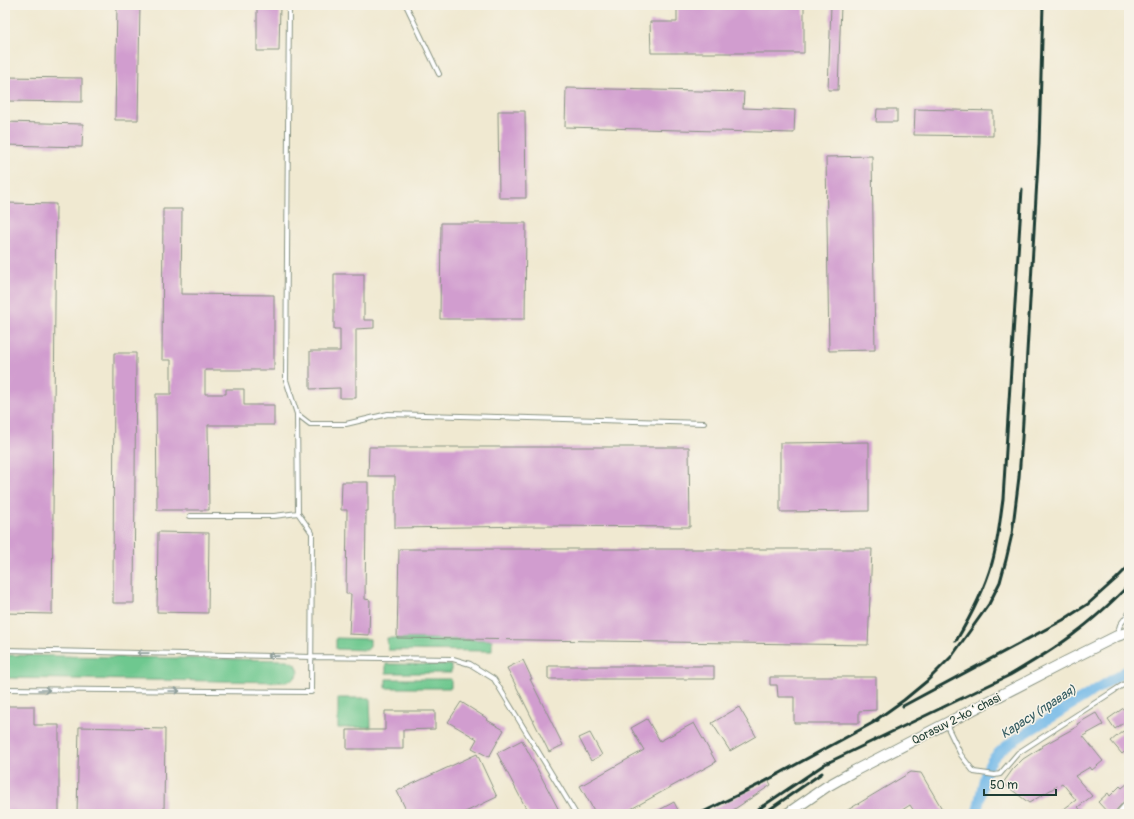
<svg xmlns="http://www.w3.org/2000/svg" width="1134" height="819" font-family="Pangolin,sans-serif">
<style>
.green{fill:#6ec88f;stroke:#468262}
.lines{fill:none;stroke-linecap:round;stroke-linejoin:round}
.canal{stroke:#71b8e8;stroke-width:10}
.building{fill:#d19dcf}
.service-casing{stroke:#889382;stroke-width:6}
.minor-casing{stroke:#889382;stroke-width:10}
.tertiary-casing{stroke:#889382;stroke-width:12}
.path{stroke:#889382;stroke-width:1.5;stroke-dasharray:3 3;stroke-linecap:butt}
.service{stroke:#fff;stroke-width:4}
.minor{stroke:#fff;stroke-width:8}
.tertiary{stroke:#fff;stroke-width:10}
.rail{stroke:#1f3d34;stroke-width:3}
.oneway{stroke:#8f9e9a}
.labels{text-anchor:middle;stroke-width:3;stroke-linejoin:round;paint-order:stroke}
.street-label{font-size:12px;fill:#1f3d34;stroke:#f7f3e8}
.water-label{font-size:13px;font-style:italic;fill:#345c61;stroke:#f7f3e8}
</style>
<rect width="100%" height="100%" fill="#f7f3e8"/>
<filter id="ink" filterUnits="userSpaceOnUse"><feTurbulence type="fractalNoise" baseFrequency=".025" numOctaves="2"/><feDisplacementMap in="SourceGraphic" scale="8" xChannelSelector="R" yChannelSelector="G"/><feConvolveMatrix kernelMatrix="1 2 1 2 8 2 1 2 1" color-interpolation-filters="sRGB"/></filter>
<filter id="wash" filterUnits="userSpaceOnUse"><feTurbulence type="fractalNoise" baseFrequency=".012" numOctaves="4" result="noise"/><feDisplacementMap in="SourceGraphic" scale="16" xChannelSelector="R" yChannelSelector="G"/><feGaussianBlur stdDeviation="0.9" result="paint"/><feColorMatrix in="noise" values="0 0 0 0 0 0 0 0 0 0 0 0 0 0 0 0 0 1.4 0 .05"/><feComposite in="paint" operator="in"/></filter>
<g filter="url(#wash)">
<rect width="100%" height="100%" fill="#f0e9d1"/>
<path class="green" d="M336 638 370 639V647L367 650 336 649Z
M387 638 492 640V651L388 650Z
M5 655 287 660 296 664 299 672 294 679 286 682 5 678Z
M386 664 451 665V673H386Z
M386 679H451V688H386Z
M338 698H370L371 727 338 728Z"/>
<g class="lines">
<path class="canal" d="M976 814C982 798 981 778 990 763 995 754 1003 749 1010 743L1129 669"/>
</g>
<g id="blocks">
<path class="building" d="M117 5H140L138 120H115Z
M257 5H280L279 51H257Z
M677 5H804V53H651L650 22H677Z
M831 5H841L838 90H828Z
M5 77 82 78V102L5 101Z
M566 88 744 92 743 108 795 110 794 133 565 127Z
M877 109H897V122H876Z
M915 109 993 111V136L914 135Z
M498 111H525L526 198H499Z
M5 122 83 124 82 147 5 145Z
M872 156 875 350 829 351 826 157Z
M5 203 56 204 52 614 5 613Z
M163 209H182L181 294 274 295V370H205V394H226V389H244V405H274V425H208L209 510H157L156 394H171V360H162Z
M441 223H526L525 319H440Z
M334 274H364V320H374V328L356 329V398H340V388L310 389V351H340V329H334Z
M114 353H136L134 603H113Z
M869 442V511L780 512V443Z
M369 447H689L690 527 537 526 395 528V476H368Z
M342 482H368V511H366L365 599 370 600 369 635 349 634 351 594H346L347 510H341Z
M158 532 209 533 208 613 157 612Z
M399 549H872L868 645 397 638Z
M523 660 532 679H530L563 745 549 752 507 668Z
M548 666H714V679H548Z
M770 677H876V710L859 711V723H794V697H778L777 685H770Z
M461 702 488 719 487 720 504 730 489 757 472 748 477 739 448 722Z
M5 706H34V725H59V814H5Z
M739 707 756 736 730 751 712 723Z
M1125 707 1129 713V719L1115 729 1108 719Z
M385 711H435V729L403 730V749H347V730H385Z
M1096 713 1103 725 1083 736 1103 761 1092 770 1090 767 1075 776 1092 796 1078 807 1084 814H1057L1076 800 1062 783 1029 803 1003 783 1013 769 1023 759 1042 747V746L1078 726 1077 724Z
M647 719 660 741 694 723 716 762 622 814H596L580 786 644 750 631 728Z
M79 727 165 729 164 814H77Z
M1123 731 1129 739V748L1122 754 1111 741Z
M590 733 602 755 591 761 579 738Z
M522 740 561 814H529L497 753Z
M477 754 497 797 461 814H408L397 791Z
M911 772 921 773 945 814H916L910 805 896 814H841Z
M769 781 771 785 727 814H702Z
M1129 782V799L1125 800 1113 814H1109L1098 802 1108 793 1110 796 1120 786 1122 788Z
M674 802 680 814H652Z"/>
</g>
</g>
<g filter="url(#ink)">
<use href="#blocks" fill-opacity="0" stroke="#889382" stroke-width="1"/>
<g class="lines">
<defs>
<path id="service" d="M289 5 286 380 297 414 310 424H346L388 414 704 423
M406 5 439 74
M190 516H274L298 513 297 414
M1117 635 1120 625 1129 613
M5 650 312 657 453 659 470 664 494 679 576 814
M5 689 311 692 312 533 298 513
M946 724 961 755 974 772 995 775 1000 774 1018 753 1129 681"/>
<path id="minor" d="M1120 814 1129 804"/>
<path id="tertiary" d="M787 814 826 787 854 771 1065 662 1117 636 1129 632"/>
</defs>
<use href="#service" class="service-casing"/>
<use href="#minor" class="minor-casing"/>
<use href="#tertiary" class="tertiary-casing"/>
<path class="path" d="M1129 550 1126 554 1129 560"/>
<use href="#service" class="service"/>
<use href="#minor" class="minor"/>
<use href="#tertiary" class="tertiary"/>
<path class="rail" d="M956 641C971 616 984 591 992 563 998 542 1000 520 1003 499L1022 189
M903 706 1063 620 1088 604 1116 579 1129 566
M873 722 904 700 927 681 952 656 989 604 1000 582 1006 560 1012 534 1019 477 1022 438 1039 145 1043 5
M699 814 762 783 878 720
M751 814 825 764 1010 675C1032 662 1055 649 1075 633 1094 619 1112 602 1129 585
M763 814 822 773"/>
</g>
<defs><path id="oneway-shaft" d="M-6 0H5M1.5-3L5.5 0L1.5 3" fill="none" stroke-width="1.6" stroke-linecap="round" stroke-linejoin="round"/></defs>
<g class="oneway">
<use href="#oneway-shaft" transform="translate(143 653) rotate(-179)"/>
<use href="#oneway-shaft" transform="translate(273 656) rotate(-179)"/>
<use href="#oneway-shaft" transform="translate(44 690)"/>
<use href="#oneway-shaft" transform="translate(174 691)"/>
</g>
</g>
<g class="labels">
<g class="street-label">
<text transform="translate(956 719) rotate(-27)" y="4">Qorasuv 2-koʻchasi</text>
</g>
<g class="water-label">
<text transform="translate(1038 711) rotate(-33)" y="5">Карасу (правая)</text>
</g>
</g>
<rect width="1134" height="819" fill="none" stroke="#f7f3e8" stroke-width="20"/>
<path d="M984 789v6h72v-6" fill="none" stroke="#1f3d34" stroke-width="2"/>
<text x="990" y="789" font-size="12" fill="#1f3d34" stroke="#f7f3e8" stroke-width="3" paint-order="stroke">50 m</text>
</svg>
